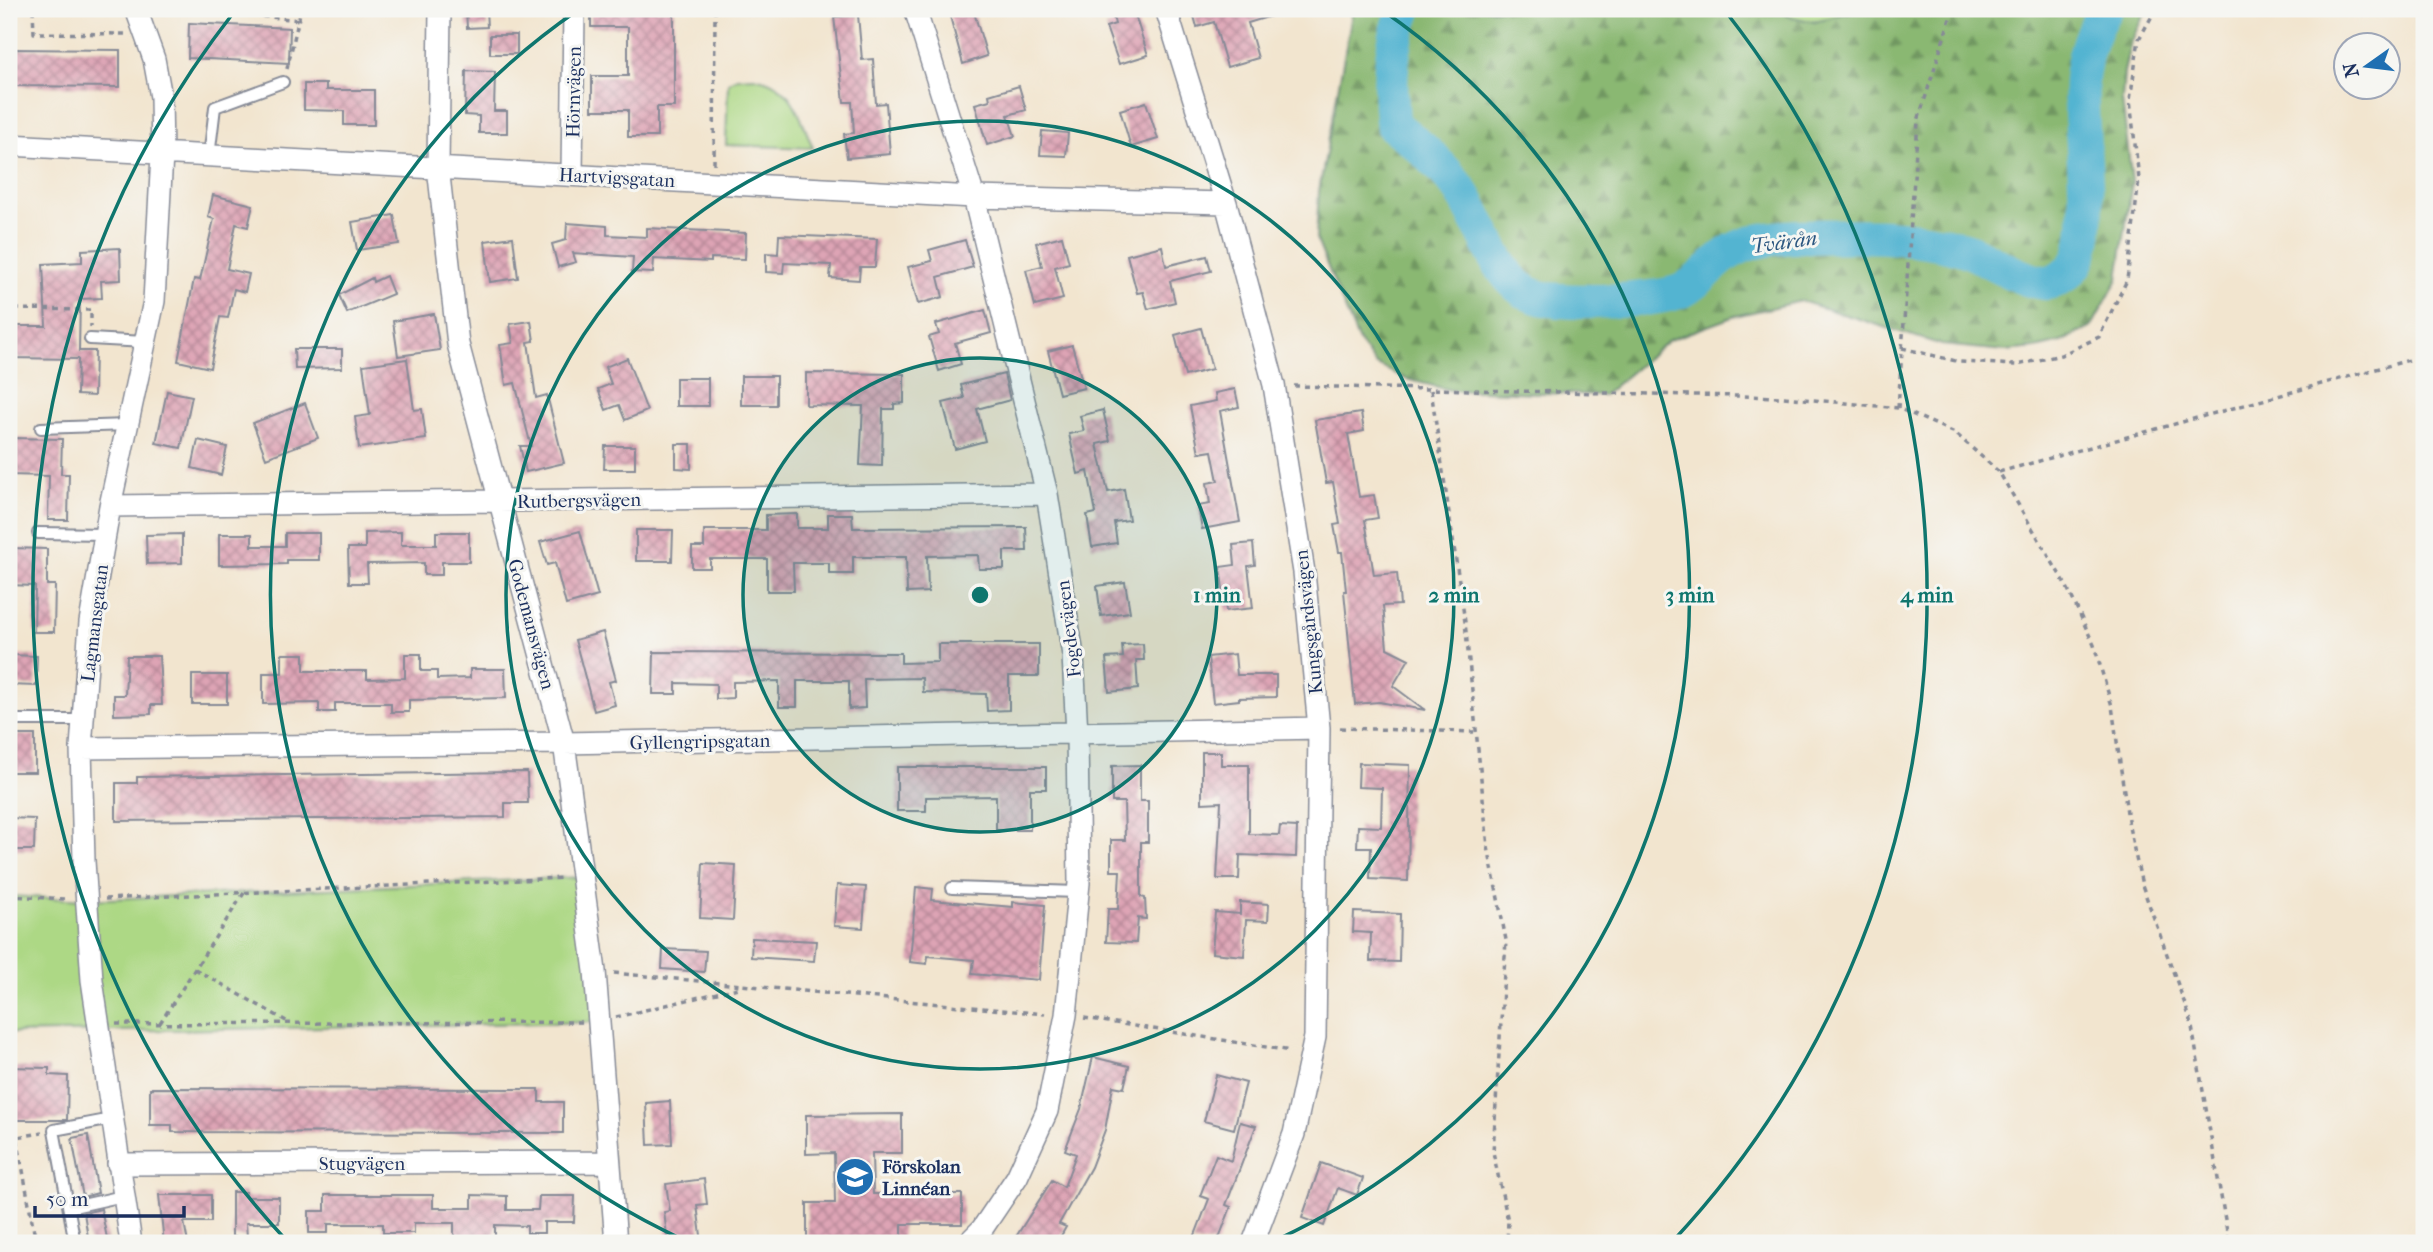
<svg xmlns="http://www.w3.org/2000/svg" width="2433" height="1252" font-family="'IM FELL French Canon',serif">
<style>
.green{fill:#add885;stroke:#648472;stroke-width:2}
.forest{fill:url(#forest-firs);stroke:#527468;stroke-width:2}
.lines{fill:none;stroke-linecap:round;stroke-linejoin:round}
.river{stroke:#52b4d1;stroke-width:35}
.building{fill:url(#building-cross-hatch)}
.service-casing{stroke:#868a96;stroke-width:14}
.minor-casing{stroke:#868a96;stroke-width:24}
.path{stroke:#868a96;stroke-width:3.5;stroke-dasharray:5 5;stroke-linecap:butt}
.service{stroke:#fff;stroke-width:10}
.minor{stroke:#fff;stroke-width:21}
.ring{fill:none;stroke:#0f766e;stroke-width:3.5}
.labels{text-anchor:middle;stroke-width:6;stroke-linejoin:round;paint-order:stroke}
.street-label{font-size:19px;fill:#1b2f5e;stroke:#f6f6f2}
.poi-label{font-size:19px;font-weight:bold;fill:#1b2f5e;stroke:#f6f6f2;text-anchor:start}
.water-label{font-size:21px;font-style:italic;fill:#2c5780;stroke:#f6f6f2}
.centre{fill:#0f766e;stroke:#f6f6f2;stroke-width:3.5}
.ring-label{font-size:21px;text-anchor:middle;font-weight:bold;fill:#0f766e;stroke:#f6f6f2;stroke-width:6;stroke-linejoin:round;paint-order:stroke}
</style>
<defs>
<pattern id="forest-firs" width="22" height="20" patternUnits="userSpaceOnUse" patternTransform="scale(1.75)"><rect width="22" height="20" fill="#8ab872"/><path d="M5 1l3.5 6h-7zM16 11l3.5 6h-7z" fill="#709661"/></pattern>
<pattern id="building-cross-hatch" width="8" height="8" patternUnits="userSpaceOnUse" patternTransform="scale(1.75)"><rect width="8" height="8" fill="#dea4b5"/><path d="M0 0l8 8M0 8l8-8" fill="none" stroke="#b38696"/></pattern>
</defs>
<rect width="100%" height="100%" fill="#f6f6f2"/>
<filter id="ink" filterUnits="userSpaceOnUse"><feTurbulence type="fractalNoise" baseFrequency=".0143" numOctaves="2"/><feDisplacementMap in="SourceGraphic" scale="14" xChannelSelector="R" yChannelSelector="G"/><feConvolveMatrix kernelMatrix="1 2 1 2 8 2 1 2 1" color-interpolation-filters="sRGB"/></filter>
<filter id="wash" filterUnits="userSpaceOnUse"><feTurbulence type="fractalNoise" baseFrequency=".00686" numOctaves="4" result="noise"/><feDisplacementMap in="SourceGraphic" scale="28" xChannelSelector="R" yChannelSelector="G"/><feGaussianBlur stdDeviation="1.57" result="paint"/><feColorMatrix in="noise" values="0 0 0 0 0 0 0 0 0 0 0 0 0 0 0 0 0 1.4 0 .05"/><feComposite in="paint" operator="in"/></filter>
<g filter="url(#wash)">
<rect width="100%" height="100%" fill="#f2e5cf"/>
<path class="green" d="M1780 9H1861C1834 16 1804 31 1780 9Z
M754 77C794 84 799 115 813 148L726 145 728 83 737 78Z
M583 877 599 1022 9 1033V896L87 900Z"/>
<path class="forest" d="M1353 9H1780L1788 16 1814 22 1861 9H2147L2131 41 2124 72 2122 100 2132 182 2118 279 2092 326 2061 342 2035 348 2005 351 1942 345 1801 301 1735 316 1669 340 1604 395 1450 390 1406 379 1375 364 1358 340 1316 238 1319 191Z"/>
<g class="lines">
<path class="river" d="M1405 9C1389 49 1389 84 1393 125 1417 143 1441 164 1459 188 1483 220 1496 285 1538 297 1564 305 1663 302 1685 289 1712 273 1717 252 1755 242 1783 235 1817 236 1846 236 1882 235 1932 238 1967 250 1989 259 2018 279 2040 282 2053 285 2064 277 2073 268 2100 239 2076 118 2082 74 2085 51 2093 28 2105 9"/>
</g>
<g id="blocks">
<path class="building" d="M466 9H486L487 27 467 28Z
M591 9H674V107H657V137H628V110H592V76H628V27H591Z
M948 9H973L987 56 963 64Z
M1111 9H1133L1148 55 1119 64 1106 27 1115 24Z
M1192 9H1280L1281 13 1248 23 1258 58 1227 67 1214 22 1197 27Z
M858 15 862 60 873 59 876 104 886 103 890 154 847 158 844 134 854 133 852 102H844L834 17Z
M189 23 290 28 289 63 188 58Z
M490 35H517V54H490Z
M9 49 120 50V87L9 86Z
M466 71 495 72 494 111H507V133H479V116L465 115Z
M304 84H326V90H374V125H344V111L304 110Z
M1019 86 1026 110 1008 115 1015 136 987 145 975 104 990 100 989 95Z
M1146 102 1158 139 1131 147 1120 110Z
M1042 131 1068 133 1066 156 1040 155Z
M213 195 253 205 248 227 236 224 227 269 249 274 245 292 234 289 228 318 220 317 210 368 178 361 194 279 200 280 214 219 208 217Z
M394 215 399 244 357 250 352 222Z
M567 223 607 226V235L647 237V228L746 233 745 259 711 258V262L654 259 653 273 632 272 633 257 573 253 576 262 558 267 552 244 566 240Z
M779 235 877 239 875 267H860L859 280 830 278 831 265 784 263 783 273 766 272V253L778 254Z
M1062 236 1069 263 1055 267 1063 299 1035 306 1026 270 1042 266 1036 243Z
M513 237 518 278 490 282 485 241Z
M965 240 973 267 938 277 943 297 918 304 908 267 932 261 929 250Z
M1162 246 1166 266 1207 256 1211 271 1170 281 1175 302 1148 309 1143 292 1137 293 1127 255Z
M120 248 121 280 101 281 102 298 80 299 79 351H95L94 396 77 395 78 359 9 358V326H46L43 264 82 262V250Z
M386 276 393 294 347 313 339 295 372 278 373 282Z
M985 310 991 333 955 343 961 364 939 371 929 337 939 334 936 324Z
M434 314 440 350 398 356 393 321Z
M531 321 534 341 528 342 536 398 547 395 564 463 526 472 520 446H531L515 383 506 385 500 345 513 343 510 324Z
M1201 328 1212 369 1185 376 1175 335Z
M1072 345 1084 388 1059 394 1048 351Z
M294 349H342V368L295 369Z
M627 358 647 411 625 420 619 405 606 410 598 389 611 384 605 367Z
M407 359 414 410 422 409 426 439 359 448 355 417 370 415 363 365Z
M806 373 904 374V403L894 404V409H883L882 466 860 465 863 406 806 405Z
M1004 374 1010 400 977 409 985 441 955 449 943 403 964 398 961 385Z
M741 376H776V405H741Z
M676 378H708V406H676Z
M1235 389 1239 407 1220 411 1240 522 1202 529 1198 506 1210 504 1207 483 1218 481 1212 451 1199 453 1190 406 1216 401 1215 393Z
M167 391 192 396 181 448 156 443Z
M305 403 318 438 266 458 253 423Z
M1103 410 1110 441 1097 444 1108 492 1124 489 1129 520 1114 522 1117 543 1092 547 1087 515 1096 513 1088 471 1078 474 1069 434 1084 431 1080 416Z
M1361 413 1364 431 1348 434 1359 497 1374 495 1378 518 1365 520 1374 575 1397 573 1400 605 1383 606 1387 648 1409 659 1393 686 1425 710 1379 702 1355 704 1344 591H1346L1342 552H1339L1334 525 1340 524 1333 482 1326 483 1315 420Z
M9 438 62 439 61 474H69L68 520H48L49 476 9 475Z
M198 440 227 447 221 475 192 468Z
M676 444H691V469L676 468Z
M605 446H635V469H604Z
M797 514V528H828V514H852L853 528 1026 527 1027 551H1004V569H979L978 555 927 556 928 592 907 593 906 557H853V574H829V563H793L794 591H767V559H710V568H692V547H704V530H766V515Z
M636 530H673L672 561H636Z
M580 531 598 596 566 605 555 563 547 565 540 542Z
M401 532V545H436V532H469V562H442V575H424V563L367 564 368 583H349L348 548H365V533Z
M285 533H319V560H287V564L219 565V534H252V546H285Z
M182 534V563L147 564 146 535Z
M1253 543 1255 565 1248 566 1253 608 1226 611 1220 567 1235 565 1233 545Z
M9 548 47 549V585H55L54 632H34L35 586 9 585Z
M1125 582 1130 612 1101 616 1097 586Z
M603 632 616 680 609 682 615 705 594 711 575 640Z
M938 644H1039V676H1009V710L987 711 986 694 923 692 922 678 864 679 865 708 849 709V681H797V707H779V681L733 682V698L716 699V684L676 683V694H653L654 652 901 653V663L938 662Z
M1143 644 1144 660H1136L1138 689 1109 692 1106 658 1123 657 1122 645Z
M282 654H304V671H367V679L405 678V654H421V671H437V679L470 678V669H505L506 698 409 700V712H391V703H335V712H319V703L263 704V673H282Z
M1235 654 1237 675H1276V697L1239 698V700L1213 703 1208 657Z
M9 655 37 656 36 686 9 685Z
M127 656H159L162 705H151V714L114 715V695H125Z
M192 675H227V704H192Z
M9 735H35V772H9Z
M1202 752H1221V765H1249V834L1279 835 1280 826 1297 827 1296 857 1240 855 1239 879H1217L1221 802 1202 803Z
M1359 763 1410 765 1408 881 1370 879 1371 847H1357L1358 826 1381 827 1382 788 1358 787Z
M1140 765V801H1148V842H1141V897L1145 898 1146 919 1138 918 1136 943 1106 942 1108 909H1118L1120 871H1111V840H1125L1124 802H1112V766Z
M897 767H1046V789H1030V830H996V796L926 797V811H897Z
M527 772 528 803H505V817L116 821V783H137V777Z
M9 818 35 819 34 850H9Z
M703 863 736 865 733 920 700 918Z
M837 885 866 887 863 928 834 926Z
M916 887 933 889 932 900 1013 907V902L1045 905 1039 980 972 974 974 960 928 956 927 964 910 962Z
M1240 902 1269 904 1268 921 1246 920 1244 956 1212 953 1215 912 1240 914Z
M1354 912 1400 914 1399 962 1370 961 1371 933 1353 932Z
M752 938 816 941 814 961 751 957Z
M663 949 706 951 704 972 662 969Z
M1093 1057 1129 1066 1124 1088 1113 1086 1105 1130 1091 1167 1059 1224 1066 1227 1057 1243H1012L1052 1180 1064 1187 1076 1154 1065 1150 1081 1109Z
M9 1067 49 1068V1075L68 1076 67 1120H9Z
M1216 1075 1246 1083 1234 1129 1204 1121Z
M150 1088 539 1089V1102H563V1133L172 1132V1125H150Z
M670 1101 672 1144 648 1145 646 1103Z
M902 1114V1153H872L873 1194H962V1224H902V1241L807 1242V1203H835L834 1153 806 1154V1115Z
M1240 1122 1256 1126 1226 1205 1231 1207 1217 1243H1192L1209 1199 1200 1196 1216 1155 1231 1161Z
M88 1135 98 1193 83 1197 72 1138Z
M1321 1163 1363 1178 1357 1195 1338 1188 1324 1226 1302 1218Z
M704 1179 707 1204 697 1205 702 1243H668L664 1212 670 1211 666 1184Z
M232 1192H246V1197H279V1223H246L247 1237H232Z
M159 1195H211V1222H184L188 1243H164Z
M325 1195H433V1208H472V1195L507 1196V1210H538L539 1196H575L574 1222H544V1233H527V1226L495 1225V1242L454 1241V1223H414V1233H383V1224H328V1233H309V1211H325Z
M101 1209 108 1243H89L84 1213Z"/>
</g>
</g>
<g filter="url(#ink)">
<use href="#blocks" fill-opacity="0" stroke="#868a96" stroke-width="2"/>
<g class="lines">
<defs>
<path id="service" d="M209 157 215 107 283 82
M90 339 145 342
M41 428 127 425
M38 533 106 534
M9 720H83
M952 888 1078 892
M69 1208 123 1196
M75 1243 54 1130 112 1119"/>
<path id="minor" d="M440 9 438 167 458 344 564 743 595 971 616 1243
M915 9 974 197 1047 494 1073 655 1077 734 1079 883 1066 1015 1047 1111 1017 1177 982 1229 968 1243
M1166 9 1226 203 1274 385 1304 572 1319 728 1315 1037 1294 1134 1253 1243
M9 145 974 197 1226 203
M572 175 574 9
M110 506 1047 494
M81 748 564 743 1319 728
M118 1164 607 1162
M131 1243 92 980 84 861 81 748 90 622 110 506 154 301 162 155 161 97 154 59 136 9"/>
</defs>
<use href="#service" class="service-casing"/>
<use href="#minor" class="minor-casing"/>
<path class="path" d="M33 9 34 33 126 34
M215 9 216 12 301 20
M287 69 301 9
M714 164 715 9
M15 309 91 310V327
M1902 348 1960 362 2017 365 2061 355 2099 337 2127 280 2139 179 2130 100 2139 39 2156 9
M1294 386 1783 397 1898 408 1955 433 1999 472 2067 587 2094 645 2112 706 2129 827 2142 885 2191 1021 2229 1243
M1431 390 1465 622 1488 847 1506 940 1493 1152 1508 1221 1507 1243
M1898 408 1918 121 1953 9
M1999 472 2424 356
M1340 728 1474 732
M9 896 66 899
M105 899 563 878
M195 969 288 1022
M614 973 1045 1014
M616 1017 742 987
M1084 1018 1291 1051
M160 1023 244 893
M116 1024 581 1022
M36 1243 17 1137 42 1133"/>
<use href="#service" class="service"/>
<use href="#minor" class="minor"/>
</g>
</g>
<circle cx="980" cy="595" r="237" fill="#0f766e" fill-opacity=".12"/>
<g class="ring">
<circle cx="980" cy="595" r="237"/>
<circle cx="980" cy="595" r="474"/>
<path d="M686 1241A710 710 0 0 1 578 10M1382 10A710 710 0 0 1 1274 1241"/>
<path d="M287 1241A947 947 0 0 1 234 12M1726 12A947 947 0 0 1 1673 1241"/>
</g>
<defs>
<symbol id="school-disc" viewBox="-11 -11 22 22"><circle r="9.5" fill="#1f6fb2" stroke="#f6f6f2"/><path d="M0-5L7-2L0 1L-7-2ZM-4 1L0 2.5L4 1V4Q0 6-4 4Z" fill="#fff"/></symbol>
</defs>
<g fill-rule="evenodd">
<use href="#school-disc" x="833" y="1155" width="44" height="44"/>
</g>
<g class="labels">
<g class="street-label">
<text transform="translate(573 92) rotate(-89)" y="7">Hörnvägen</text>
<text transform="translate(617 177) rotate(3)" y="7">Hartvigsgatan</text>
<text transform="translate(579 500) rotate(-1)" y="7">Rutbergsvägen</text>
<text transform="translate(1308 622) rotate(-96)" y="7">Kungsgårdsvägen</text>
<text transform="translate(94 623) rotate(-83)" y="7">Lagmansgatan</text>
<text transform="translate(532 624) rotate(75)" y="7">Godemansvägen</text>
<text transform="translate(1068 629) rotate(-97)" y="7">Fogdevägen</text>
<text transform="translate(700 741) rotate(-1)" y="7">Gyllengripsgatan</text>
<text x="362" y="1170">Stugvägen</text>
</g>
<g class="poi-label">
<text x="882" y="1173">Förskolan<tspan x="882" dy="22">Linnéan</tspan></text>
</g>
<g class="water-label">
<text transform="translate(1784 242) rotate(-8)" y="7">Tvärån</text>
</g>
</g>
<circle cx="980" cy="595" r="10" class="centre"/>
<g class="ring-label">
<text x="1217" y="602">1 min</text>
<text x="1454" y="602">2 min</text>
<text x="1690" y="602">3 min</text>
<text x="1927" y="602">4 min</text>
</g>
<rect width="2433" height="1252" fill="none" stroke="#f6f6f2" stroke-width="35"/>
<g transform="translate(2367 66) rotate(256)"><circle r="33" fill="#f6f6f2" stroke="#9ea6b7" stroke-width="2"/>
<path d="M0-5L12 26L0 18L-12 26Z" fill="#1f6fb2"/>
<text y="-10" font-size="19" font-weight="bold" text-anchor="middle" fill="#1b2f5e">N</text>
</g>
<path d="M35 1206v10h149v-10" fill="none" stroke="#1b2f5e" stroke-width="3.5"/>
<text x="46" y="1206" font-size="21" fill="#1b2f5e" stroke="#f6f6f2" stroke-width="5" paint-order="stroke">50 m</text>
</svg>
